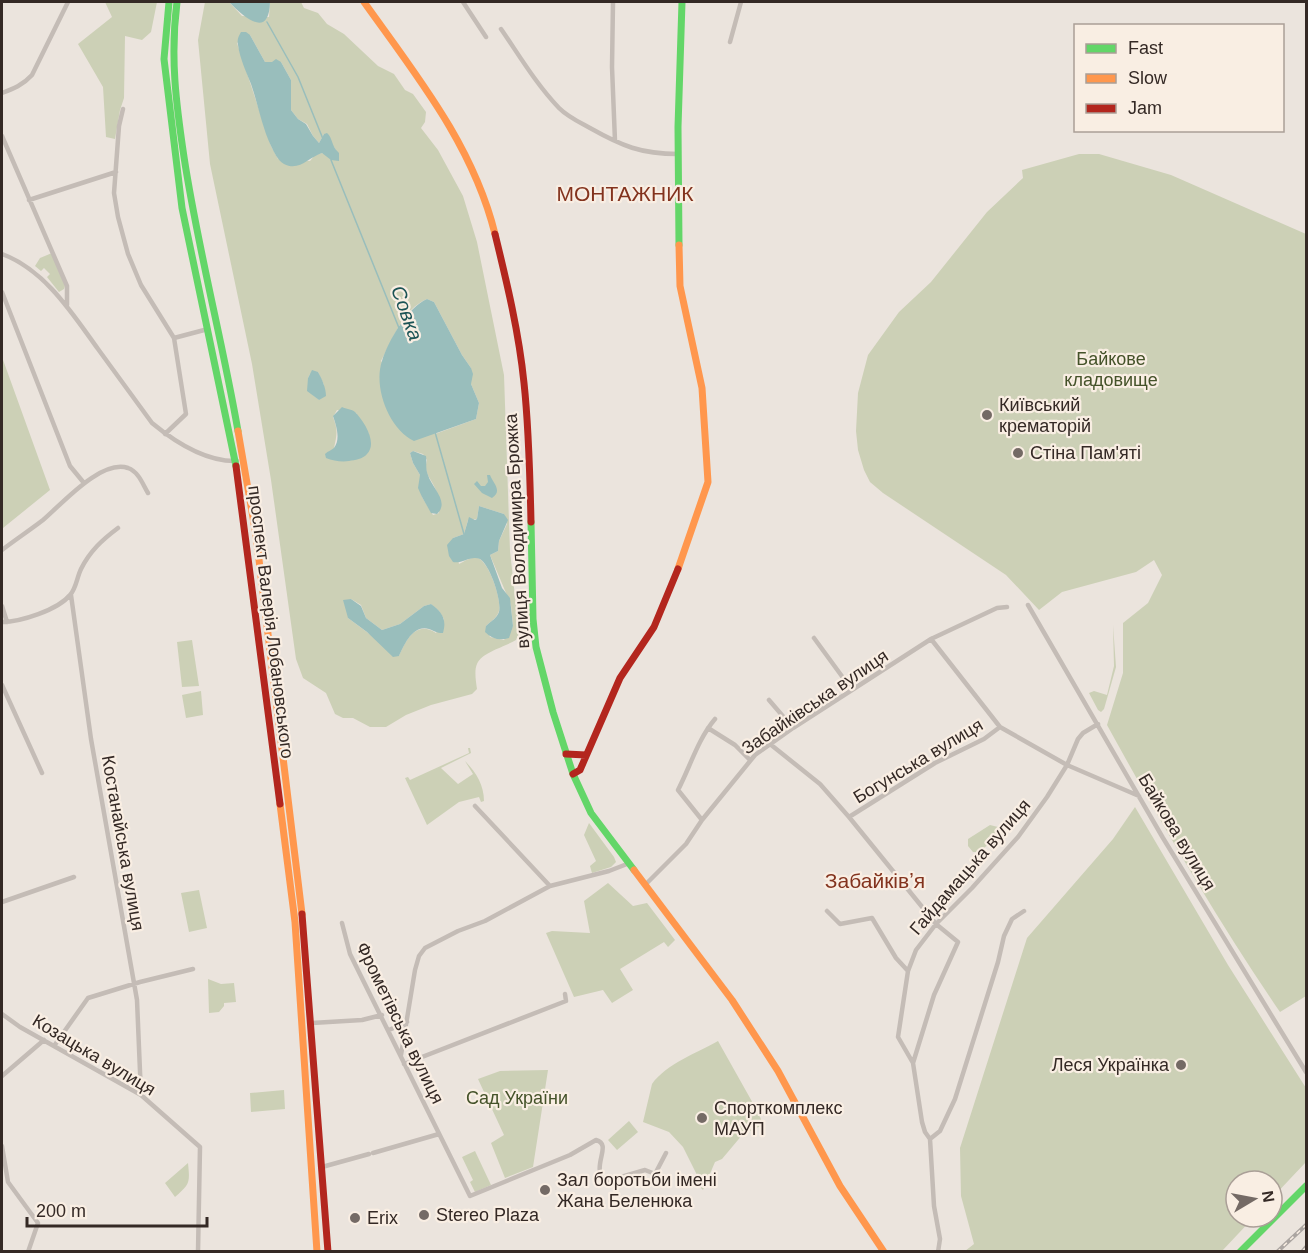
<svg xmlns="http://www.w3.org/2000/svg" width="1308" height="1253" font-family="Arial,sans-serif">
<style>
.green{fill:#ccd0b6;fill-rule:evenodd}
.water{fill:#99bebc}
.lines{fill:none;stroke-linecap:round;stroke-linejoin:round}
.stream{stroke:#99bebc;stroke-width:1.5}
.street{stroke:#c4bcb6;stroke-width:4.5}
.fast{stroke:#63d668;stroke-width:7}
.slow{stroke:#ff974d;stroke-width:7}
.jam{stroke:#b3261e;stroke-width:7}
.rail-casing{stroke:#aba5a1;stroke-width:4}
.rail{stroke:#f9eee3;stroke-width:1.5;stroke-dasharray:4.5;stroke-linecap:butt}
.poi-dot{fill:#746a65;stroke:#f9eee3;stroke-width:2}
.labels{text-anchor:middle;stroke-width:4.5;stroke-linejoin:round;paint-order:stroke}
.park-label{font-size:18px;fill:#445229;stroke:#f9eee3}
.poi-label{font-size:18px;fill:#342925;stroke:#f9eee3;text-anchor:start}
.street-label{font-size:18px;fill:#342925;stroke:#f9eee3}
.water-label{font-size:20px;font-style:italic;fill:#1b5355;stroke:#f9eee3}
.quarter-label{font-size:21px;fill:#83331e;stroke:#f9eee3}
</style>
<rect width="100%" height="100%" fill="#ebe4dd"/>
<path class="green" d="M105 2H157L151 32 142 40 125 36 124 98 120 110 115 139 106 137 103 87 78 44 112 17Z
M205 2H229L242 16 269 17 270 2H301L304 8 318 13 327 24 344 34 378 66 394 74 405 90 413 94 426 112 425 122 421 128 438 150 463 196 477 242 504 375 510 551 519 633 516 640C505 647 482 652 477 664 474 670 476 682 477 689L472 694 431 705 406 715 386 727H370L353 718H343L335 714 326 693 303 678 296 659 271 480 252 364 210 164 198 40ZM250 35 265 62H281L291 80V110L298 119 307 124 313 136 319 143 324 134 336 150 328 156 322 153 315 155 310 161 278 159 271 146 237 43ZM427 299 434 302 462 355 471 368V384L479 403 476 419 435 434 381 361C393 339 403 309 427 299ZM318 372 324 385 319 400 313 395 308 378 310 374ZM337 410 356 413 369 434 329 450 334 448C337 434 338 430 333 417ZM413 451 423 454 427 460C423 473 431 478 435 488 439 495 438 506 439 513L433 515 422 497 420 475 413 463 410 453ZM479 506 504 514 507 524 499 541 498 551 490 555 511 605 513 626 504 640 490 637 486 626C491 621 497 618 499 611 502 600 489 562 478 558 472 556 465 561 459 564L453 538 464 534 468 520 477 519ZM351 599 361 605 366 618 382 630 400 624 424 606 431 604 439 611 444 619 436 633C416 620 406 640 399 656L348 618Z
M1079 154H1099L1171 175 1306 234V996L1280 1012C1217 920 1161 823 1107 725L1123 673V623L1148 603 1162 575 1154 560 1136 572 1062 592 1039 610 1006 575 883 493 870 482 864 470 858 450 856 431 858 393 868 355 899 312 931 282 987 212 1023 178 1022 170Z
M52 253 65 286 64 289 59 292 47 277 50 274 44 268 41 271 35 266 40 258Z
M2 357 50 490 3 528 2 524Z
M1113 625 1116 667 1104 709 1101 712 1098 710 1089 693 1094 691 1107 695 1114 666Z
M192 640 199 686 182 687 177 642Z
M201 691 203 715 186 718 182 695Z
M468 748H470L471 753 441 768 458 784 473 774 465 761C476 772 484 785 484 801L481 802 479 797 459 802 427 825 405 778 408 777 410 780 469 753Z
M1135 807 1228 965 1306 1088V1162L1272 1198V1181H1236V1217H1254L1222 1251H965L974 1244 961 1196 960 1148 1027 938 1113 839Z
M589 823 614 857 616 862 611 867 592 873 590 866 596 861 584 835Z
M990 825 998 827 1000 835 979 852H973L968 846V839Z
M608 883 633 906 647 903 675 940 668 947 664 942 620 969 633 990 612 1003 603 990 574 997 546 933 552 931 590 933 584 901Z
M199 890 207 928 189 932 181 893Z
M208 979 221 984 234 983 236 1002 224 1003V1006L219 1012 209 1013Z
M718 1041 759 1114 763 1125 743 1134 722 1159 715 1162 703 1190 697 1184 700 1181 683 1147 669 1132 643 1122 652 1084C666 1064 697 1053 718 1041Z
M548 1070 533 1167 505 1178 491 1143 504 1135 478 1079 500 1071Z
M284 1090 285 1109 251 1112 250 1093Z
M629 1121 638 1132 617 1150 608 1140Z
M475 1151 491 1185 475 1192 470 1182 473 1180 462 1157Z
M188 1163C190 1183 190 1184 175 1197L165 1183Z"/>
<path class="water" d="M229 2H270C269 40 244 17 229 2Z
M241 32H246L250 35 265 62H272L276 59 281 62 291 80V110L298 119 306 124 313 136 319 143 324 134 327 133C333 138 331 146 339 153V161L331 160 322 153C309 157 299 172 284 164 278 161 274 152 271 146 262 127 258 104 251 84 246 71 240 59 238 45 237 40 238 37 241 32Z
M427 299 434 302 462 355 471 368 473 374 471 384 479 403 476 419 414 441C389 429 373 387 382 361 388 341 408 307 427 299Z
M312 370 318 372C322 379 326 388 326 396L319 400 307 391 308 378Z
M342 407C346 409 352 409 355 412 364 421 378 443 367 454 363 459 355 460 349 461 342 462 333 461 326 458L325 454C328 451 332 450 334 448 341 439 336 425 333 416Z
M413 451 426 456C427 463 425 468 428 475 432 488 450 502 437 514L431 513 422 497 418 488 420 475 413 463 410 453Z
M487 475H490C493 483 503 491 492 498L482 493 474 484 477 481 481 486H485L488 482Z
M479 506 504 514 508 520 499 541 498 551 490 555 502 588 510 598 513 626 509 638C500 641 492 639 485 632L486 626C491 621 497 618 499 612 502 601 490 565 480 559 471 555 462 564 453 562L449 556 447 545 453 538 464 534 469 517 475 520 477 519Z
M351 599 361 606 366 618 382 630 400 624 424 606 431 604C442 612 447 619 443 633 436 633 435 631 429 629 413 624 404 645 399 656L393 657 367 632 348 618 343 600Z"/>
<g class="lines">
<path class="stream" d="M267 22 298 77 323 139
M331 160 399 328
M435 432 464 534"/>
<path class="street" d="M463 2 486 37
M613 2 612 67 615 141
M501 29C519 55 536 84 559 108 568 117 579 122 590 128 622 146 641 154 678 154
M730 42 741 2
M2 93C13 89 23 85 32 75L68 2
M123 109 119 126 114 193 118 217 128 254 141 285 174 338 186 414 165 434
M2 136 67 286V305
M29 200 116 172
M2 254C45 270 72 313 98 349 116 374 134 398 152 423 175 442 207 462 237 461
M2 292 70 466 84 483
M174 338 208 329
M2 550C15 540 30 530 43 520 62 504 101 459 128 468 139 472 143 485 148 493
M71 595 91 739 137 1000 141 1095
M1028 605 1163 838 1306 1072
M2 606 7 622
M2 622C20 622 58 610 70 595 76 589 77 577 81 569 90 551 102 540 118 528
M814 638 852 690
M931 639 1000 727 1067 765 1139 796
M2 685 42 773
M769 700 793 728
M708 728 735 745 750 760
M770 744 820 784 849 817 936 924 958 942 934 995 913 1063
M475 806 550 886
M849 817 935 763 984 739 1000 727
M702 820 678 790C690 767 698 739 715 719
M645 885 686 844 702 820 755 755 793 728 931 639 997 608 1007 607
M2 902 74 877
M827 911 840 924 872 918 896 958 908 971
M342 923 350 954 470 1196 570 1155 596 1140C613 1145 591 1164 604 1182L645 1170 655 1174 666 1153
M2 1014 20 1027 141 1095 200 1147 198 1252
M312 1023 362 1020 382 1015
M389 1030 407 1022
M54 1046 88 998 140 982 193 969
M401 1055 415 970 419 956 425 948 458 931 485 921 550 886 609 871 627 864
M404 1064 566 1001 565 994
M2 1076 44 1040
M930 1139 940 1131 955 1099 998 962 1004 936 1012 919 1024 911
M2 1146 8 1182 38 1223 28 1252
M373 1153 439 1134
M322 1167 369 1154
M938 1252 940 1239 934 1206 930 1139 925 1132 922 1122 913 1063 898 1037 908 971 916 950 936 924 972 888 1018 837 1047 797 1067 765 1078 739 1083 733 1098 724"/>
<path class="fast" d="M169 2 164 59 182 208 236 466
M177 2C170 57 176 103 184 157 198 249 222 339 238 431
M679 245 678 127 682 2
M531 522 533 619 536 647 553 712 573 774 591 813 634 870
M1240 1252 1306 1186"/>
<path class="slow" d="M364 2C416 75 473 145 495 234
M238 431 256 535 302 914
M678 569 708 482 702 388 680 286 679 245
M280 804 295 922 317 1252
M634 870 732 1000 778 1071 840 1186 884 1252"/>
<path class="jam" d="M495 234C507 283 519 333 524 383 529 429 530 475 531 522
M236 466 280 804
M566 754 586 755
M573 774 580 770 620 678 654 627 678 569
M302 914 328 1252"/>
<defs>
<path id="rail" d="M1277 1252 1306 1225
M1302 1252 1306 1247"/>
</defs>
<use href="#rail" class="rail-casing"/>
<use href="#rail" class="rail"/>
</g>
<g class="poi-dot">
<circle cx="987" cy="415" r="6"/>
<circle cx="1018" cy="453" r="6"/>
<circle cx="1181" cy="1065" r="6"/>
<circle cx="702" cy="1118" r="6"/>
<circle cx="545" cy="1190" r="6"/>
<circle cx="424" cy="1215" r="6"/>
<circle cx="355" cy="1218" r="6"/>
</g>
<g class="labels">
<g class="park-label">
<text x="1111" y="365">Байкове<tspan x="1111" dy="21">кладовище</tspan></text>
<text x="517" y="1104">Сад України</text>
</g>
<g class="poi-label">
<text x="999" y="411">Київський<tspan x="999" dy="21">крематорій</tspan></text>
<text x="1030" y="459">Стіна Пам'яті</text>
<text x="1169" y="1071" text-anchor="end">Леся Українка</text>
<text x="714" y="1114">Спорткомплекс<tspan x="714" dy="21">МАУП</tspan></text>
<text x="557" y="1186">Зал боротьби імені<tspan x="557" dy="21">Жана Беленюка</tspan></text>
<text x="436" y="1221">Stereo Plaza</text>
<text x="367" y="1224">Erix</text>
</g>
<g class="street-label">
<text transform="translate(517 531) rotate(-93)" y="6">вулиця Володимира Брожка</text>
<text transform="translate(271 622) rotate(83)" y="6">проспект Валерія Лобановського</text>
<text transform="translate(815 702) rotate(-34)" y="6">Забайківська вулиця</text>
<text transform="translate(918 761) rotate(-31)" y="6">Богунська вулиця</text>
<text transform="translate(1177 832) rotate(59)" y="6">Байкова вулиця</text>
<text transform="translate(123 843) rotate(80)" y="6">Костанайська вулиця</text>
<text transform="translate(970 867) rotate(-49)" y="6">Гайдамацька вулиця</text>
<text transform="translate(400 1023) rotate(64)" y="6">Фрометівська вулиця</text>
<text transform="translate(94 1055) rotate(31)" y="6">Козацька вулиця</text>
</g>
<g class="water-label">
<text transform="translate(407 313) rotate(70)" y="7">Совка</text>
</g>
<g class="quarter-label">
<text x="625" y="201">МОНТАЖНИК</text>
<text x="875" y="888">Забайківʼя</text>
</g>
</g>
<rect width="1308" height="1253" fill="none" stroke="#342925" stroke-width="6"/>
<rect x="1074" y="24" width="210" height="108" fill="#f9eee3" stroke="#aa9f97" stroke-width="1.5"/>
<rect x="1086" y="44" width="30" height="9" fill="#63d668" stroke="#aa9f97" stroke-width="1.5"/>
<text x="1128" y="54" font-size="18" fill="#342925">Fast</text>
<rect x="1086" y="74" width="30" height="9" fill="#ff974d" stroke="#aa9f97" stroke-width="1.5"/>
<text x="1128" y="84" font-size="18" fill="#342925">Slow</text>
<rect x="1086" y="104" width="30" height="9" fill="#b3261e" stroke="#aa9f97" stroke-width="1.5"/>
<text x="1128" y="114" font-size="18" fill="#342925">Jam</text>
<g transform="translate(1254 1199) rotate(80)"><circle r="28" fill="#f9eee3" stroke="#aa9f97" stroke-width="1.5"/>
<path d="M0-4.5L10 22L0 15L-10 22Z" fill="#746a65"/>
<text y="-9" font-size="16" font-weight="bold" text-anchor="middle" fill="#342925">N</text>
</g>
<path d="M27 1217v9h180v-9" fill="none" stroke="#342925" stroke-width="3"/>
<text x="36" y="1217" font-size="18" fill="#342925" stroke="#f9eee3" stroke-width="4.5" paint-order="stroke">200 m</text>
</svg>
